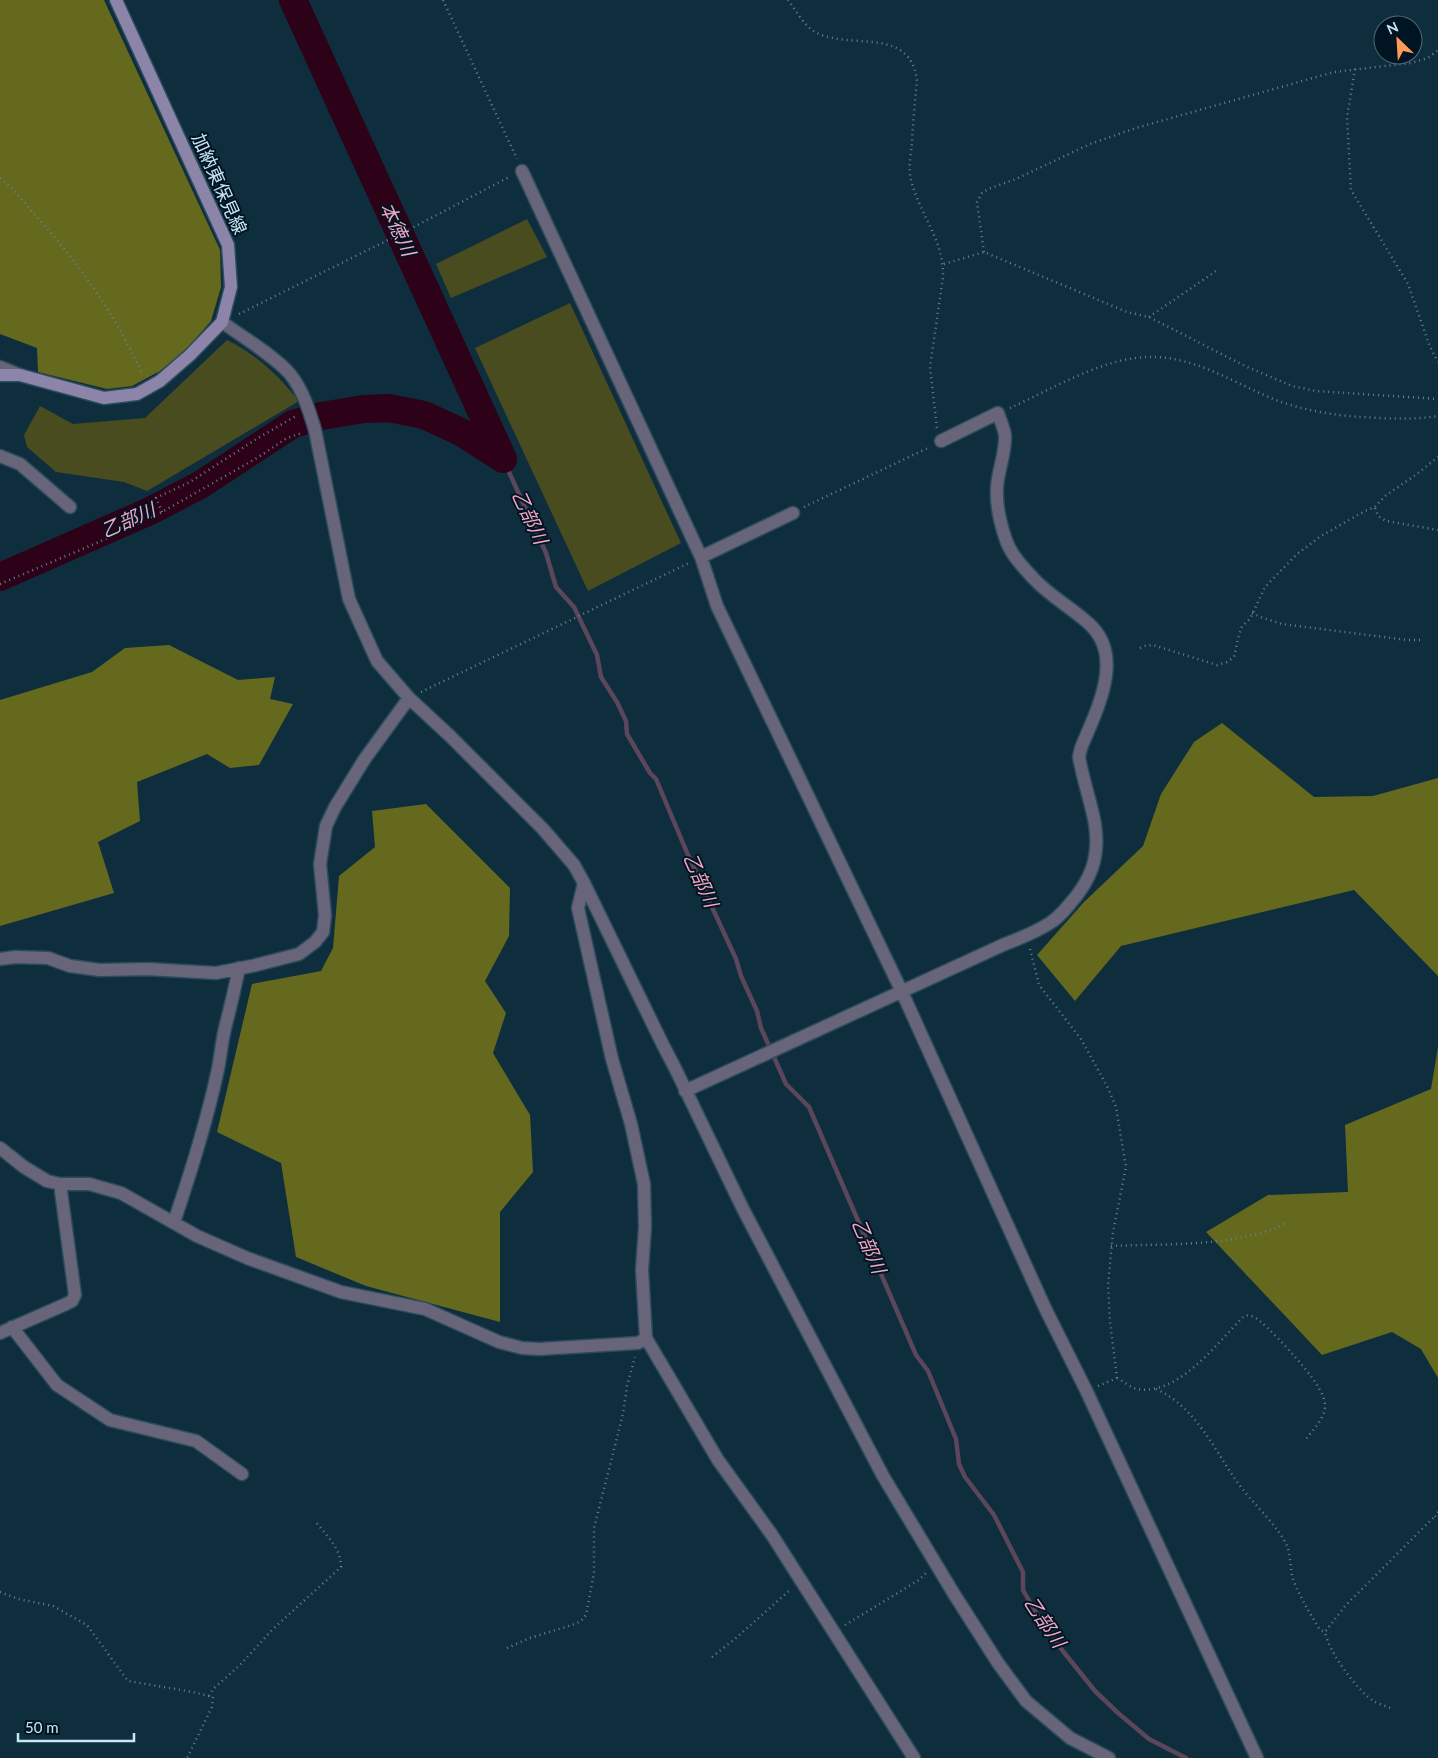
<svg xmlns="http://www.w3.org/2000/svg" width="1438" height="1758" font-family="Lato,'Noto Sans JP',sans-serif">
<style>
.green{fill:#494c1f}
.forest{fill:#64691e}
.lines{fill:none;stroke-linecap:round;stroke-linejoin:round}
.stream{stroke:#5c465b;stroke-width:4.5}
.river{stroke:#2d0118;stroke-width:28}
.street-casing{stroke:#2c4b5c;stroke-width:15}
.secondary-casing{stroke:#2c4b5c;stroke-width:15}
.path{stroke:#638293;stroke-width:2.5;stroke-dasharray:1 4;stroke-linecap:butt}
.street{stroke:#68657b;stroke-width:12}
.secondary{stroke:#8c85a9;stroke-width:12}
.labels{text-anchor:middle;stroke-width:4;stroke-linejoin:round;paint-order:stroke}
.street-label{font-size:18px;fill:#c9e6f8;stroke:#001521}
.water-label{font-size:19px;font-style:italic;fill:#f5a6c6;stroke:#001521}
</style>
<rect width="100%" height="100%" fill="#0e2e3e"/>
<path class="green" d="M527 219 547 257 451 298 436 264Z
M570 303 681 543 588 591 475 348Z
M227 340C257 355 278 375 299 401L147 491 124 482 56 472 27 447 24 435 40 406 73 424 145 418Z"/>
<path class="forest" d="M0 0H104L220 250 221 287 211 321 184 352 160 371 132 386 107 389 38 372 37 348 0 334Z
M169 645 238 680 275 677 270 699 293 704 259 765 230 768 207 754 137 782 140 821 98 842 114 893 0 926V700L92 672 125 648Z
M1222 723 1314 797 1373 796 1438 778V976L1354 890 1121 946 1075 1001 1037 955 1084 902 1143 846 1161 794 1194 742Z
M426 804 510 888 509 936 485 981 506 1013 493 1053 530 1115 533 1172 500 1212V1322L366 1286 296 1257 281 1163 217 1132 252 984 321 971 333 948 339 876 375 847 372 811Z
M1438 1047V1378L1421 1349 1392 1332 1322 1355 1206 1232 1268 1195 1348 1192 1345 1125 1431 1089Z"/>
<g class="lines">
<path class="stream" d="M503 459 546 553 556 587 574 607 597 655 601 677 617 702 626 721 627 734 650 773 656 779 688 855 736 959 741 976 757 1011 761 1028 786 1084 809 1107 916 1355 928 1371 956 1439 959 1464 965 1477 994 1515 1023 1572V1590L1039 1618 1062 1650 1095 1691 1118 1713 1149 1739 1186 1758"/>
<path class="river" d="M293 0 503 459
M0 577 150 511 200 485 293 424 321 416 364 409 389 408 424 415 461 432 503 459"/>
<defs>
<path id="street" d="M522 171 701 557 717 606 902 992 1045 1308 1086 1390 1257 1758
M222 322C241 336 276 357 290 374 303 390 309 410 315 430L349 599 377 661 409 698 450 736 543 829 574 865 584 883 663 1045 675 1068 743 1209 883 1476 954 1594 998 1663 1026 1701 1070 1738 1109 1758
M0 367 20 375
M0 456 20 464 70 507
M701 557 793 513
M584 883 578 908 612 1059 631 1124 644 1184 645 1227 642 1270 646 1338 718 1460 772 1535 914 1758
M0 959 15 957 48 958 70 966 100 970 148 969 216 973 252 966 299 954 315 942 323 932 325 915 320 864 326 826 335 807 364 760 409 698
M685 1091 1005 944C1021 938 1036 932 1050 923 1058 918 1063 912 1069 905 1091 880 1100 858 1095 824 1091 802 1083 780 1079 757L1081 748C1096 711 1127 655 1087 622 1070 607 1050 596 1034 579 1023 567 1011 555 1006 540 1000 523 996 505 997 487 998 470 1006 453 1005 435 1004 428 1000 420 998 413L941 441
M0 1148 24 1167 47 1181 60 1184H89L121 1193 197 1236 247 1258 341 1292 425 1309 499 1342 522 1348 539 1349 638 1343 646 1338
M174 1222C191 1172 207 1121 218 1069 221 1054 222 1039 226 1024 231 1005 235 987 239 968
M12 1327 57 1385 110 1420 196 1441 242 1474
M0 1333 66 1304 72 1301 75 1295 60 1184"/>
<path id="secondary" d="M0 375H20L104 398 137 394 160 381 190 355 222 322 231 287 228 245 116 0"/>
</defs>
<use href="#street" class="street-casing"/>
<use href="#secondary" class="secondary-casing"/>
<path class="path" d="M443 0 517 159
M788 0C797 12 805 28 819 34 854 49 911 27 917 81 915 101 913 121 912 142 911 154 908 168 911 180 920 215 944 240 943 277L930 367 937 429
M1355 69 1347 117 1351 190 1408 284 1430 347 1438 362
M0 178C13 188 23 201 34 214 78 261 116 316 143 375
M984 252 977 202 982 193 988 189 1016 179 1090 144 1136 128 1334 72 1411 63 1428 58 1438 50
M944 264 984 252 1127 312 1149 317 1245 366 1292 386 1316 391 1438 399
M239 314 410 229 511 176
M1149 317 1216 271
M1010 408C1052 389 1106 356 1152 357 1199 357 1238 386 1281 402 1314 413 1346 417 1381 418 1401 419 1419 419 1438 416
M804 507 930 447
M1375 508 1378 516 1386 521 1438 530
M162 512 156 498 190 482 258 438 296 416
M0 584 99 542 162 512 257 458 287 438 302 433
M1252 613 1263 618 1282 624 1407 640H1420
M1140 648 1145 646 1153 645 1217 665 1227 662 1234 657 1238 638 1242 626 1250 619 1265 587 1297 554 1321 536 1365 511 1375 507 1385 496 1417 474 1438 457
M421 692 689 563
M1030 949 1039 985 1081 1039 1108 1088 1116 1107 1126 1167 1113 1232 1108 1285 1110 1322 1117 1378
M1111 1246C1159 1244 1210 1246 1257 1234 1267 1231 1277 1229 1285 1223
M1117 1378C1123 1381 1131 1388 1137 1389 1179 1396 1217 1343 1243 1317 1247 1315 1250 1315 1254 1317 1266 1323 1310 1372 1317 1385 1321 1391 1325 1399 1325 1406 1325 1418 1313 1430 1306 1439
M1098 1386 1117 1378
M1156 1389C1200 1409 1216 1456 1244 1491 1256 1506 1280 1529 1287 1546 1291 1556 1290 1569 1293 1579 1300 1598 1310 1613 1320 1630L1325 1632
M1438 1512 1435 1516 1438 1520
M0 1592 18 1599 53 1606 87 1625 128 1681 193 1692 213 1697 212 1707 187 1758
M845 1625 919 1580 926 1573
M507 1648 530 1638 575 1624 581 1621 586 1615 594 1573V1528L623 1414 627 1386 635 1357
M712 1657 736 1638 790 1590
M209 1696 213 1689 240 1665 273 1629 341 1567C341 1548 326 1535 315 1521
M1390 1708C1385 1706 1380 1704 1375 1702 1358 1692 1328 1651 1325 1632L1345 1606 1435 1516"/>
<use href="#street" class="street"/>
<use href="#secondary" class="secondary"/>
</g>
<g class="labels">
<g class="street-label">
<text transform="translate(219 184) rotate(66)" y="6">加納東保見線</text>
</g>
<g class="water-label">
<text transform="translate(398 229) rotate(65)" y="7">本徳川</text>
<text transform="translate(530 517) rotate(65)" y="7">乙部川</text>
<text transform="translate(128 520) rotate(-24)" y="7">乙部川</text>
<text transform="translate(701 880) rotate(66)" y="7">乙部川</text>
<text transform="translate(869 1246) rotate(67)" y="7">乙部川</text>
<text transform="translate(1045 1622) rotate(56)" y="7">乙部川</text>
</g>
</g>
<g transform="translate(1398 40) rotate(335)"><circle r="24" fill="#001521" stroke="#506977"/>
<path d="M0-4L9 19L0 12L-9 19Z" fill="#fe9b58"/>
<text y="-8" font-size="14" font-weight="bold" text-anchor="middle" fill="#c9e6f8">N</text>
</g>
<path d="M18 1733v8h116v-8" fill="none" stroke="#c9e6f8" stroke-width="2.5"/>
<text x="25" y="1733" font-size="15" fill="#c9e6f8" stroke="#001521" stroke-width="4" paint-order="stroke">50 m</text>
</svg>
